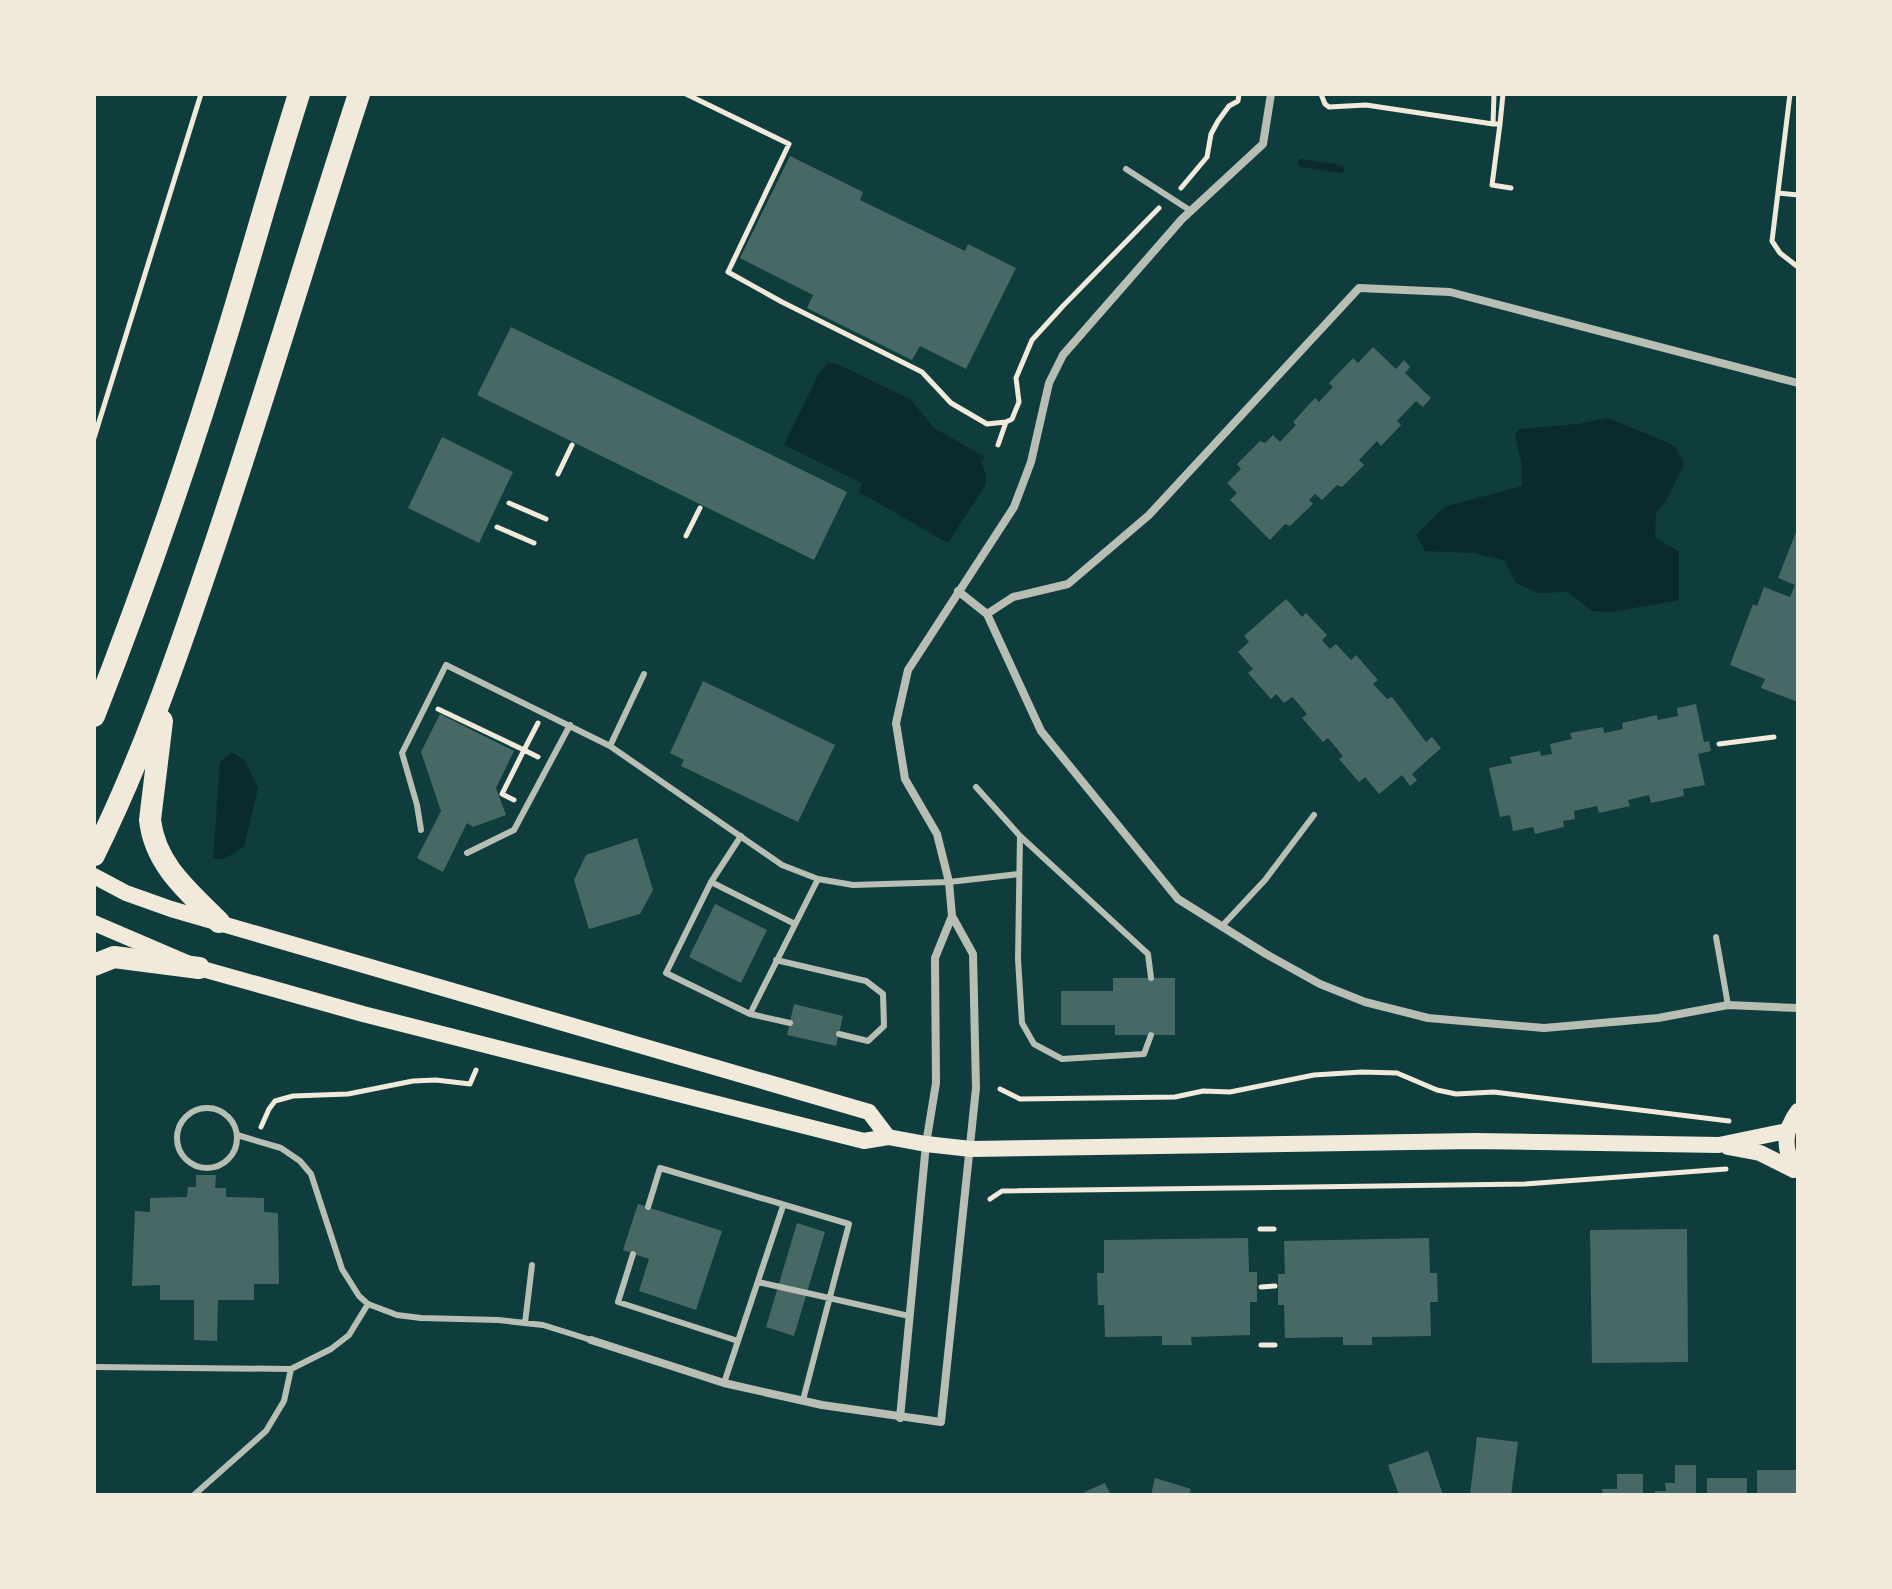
<svg xmlns="http://www.w3.org/2000/svg" width="1892" height="1589" font-family="Karla,sans-serif">
<style>
.water{fill:#0a2a2b}
.lines{fill:none;stroke-linecap:round;stroke-linejoin:round}
.stream{stroke:#0a2a2b;stroke-width:8}
.building{fill:#486865}
.path{stroke:#f1e9da;stroke-width:5}
.service{stroke:#b8beb3;stroke-width:6}
.minor{stroke:#b8beb3;stroke-width:8}
.secondary{stroke:#f1e9da;stroke-width:16}
.trunk{stroke:#f1e9da;stroke-width:22}
</style>
<rect width="100%" height="100%" fill="#0f3d3e"/>
<path class="water" d="M829 363 839 365 910 399 934 428 985 457 981 463 986 474V484L948 543 859 492 862 483 784 445 820 371Z
M1608 418 1675 446 1684 464 1666 501 1656 512 1655 538 1679 551V600L1611 612 1592 611 1568 592 1538 593 1516 583 1504 560 1473 553 1425 551 1416 535 1444 507 1522 486 1521 461 1515 435 1519 429 1578 424Z
M232 752 245 761 258 788 244 847 224 859H213L220 762Z"/>
<g class="lines">
<path class="stream" d="M1302 163 1340 169"/>
</g>
<path class="building" d="M790 156 863 192 860 200 965 251 968 244 1016 268 966 369 920 346 912 360 807 308 813 295 740 258Z
M511 327 847 492 814 560 477 395Z
M1373 347 1396 369 1404 360 1410 367 1405 373 1431 398 1423 407 1416 401 1397 421 1401 425 1381 446 1377 441 1359 460 1364 465 1342 487 1337 485 1322 500 1315 494 1309 500 1313 504 1290 526 1285 524 1270 540 1230 500 1237 493 1227 483 1241 469 1237 464 1260 441 1265 443 1273 435 1280 442 1296 425 1293 422 1315 398 1319 402 1333 387 1329 383 1353 358 1358 363Z
M442 437 513 472 479 543 408 508Z
M1798 527V702L1761 688 1765 679 1730 665 1753 604 1757 606 1764 587 1790 597 1795 585 1778 578Z
M1286 599 1302 617 1306 613 1327 635 1322 640 1330 649 1336 644 1351 660 1356 655 1378 680 1373 684 1387 699 1392 697 1426 742 1432 737 1441 748 1412 774 1417 780 1410 786 1402 775 1379 794 1365 777 1359 782 1339 759 1343 756 1328 738 1323 742 1302 718 1307 714 1295 700 1292 697 1284 703 1276 694 1271 699 1248 673 1253 669 1238 652 1249 642 1244 636Z
M703 681 835 745 798 822 681 766 684 760 670 753Z
M1696 704 1704 742 1709 741 1711 751 1698 754 1705 785 1683 789 1684 796 1651 803 1649 795 1628 800 1630 806 1599 813 1597 806 1574 811 1575 819 1563 821 1564 827 1535 834 1533 827 1513 831 1510 815 1500 817 1489 768 1512 763 1510 757 1540 751 1541 756 1552 754 1550 744 1572 739 1570 733 1603 727 1604 733 1623 729 1622 723 1657 715 1658 720 1678 716 1677 708Z
M440 714 514 751 496 788 506 815 473 827 467 823 443 872 417 858 441 811 421 752Z
M637 838 653 890 640 914 589 929 574 880 586 855Z
M715 904 767 930 741 983 689 957Z
M1113 978H1175V1035H1115V1025H1061V991H1113Z
M794 1004 843 1016 836 1046 787 1035Z
M196 1175H216L215 1188H226V1197L264 1198V1212L278 1213 279 1284H254V1300H218L217 1341 194 1340V1300H160V1285L132 1286 135 1211 150 1212V1198L187 1197 188 1187H196Z
M638 1204 722 1231 696 1310 639 1291 649 1259 623 1250Z
M797 1223 825 1232 794 1336 766 1327Z
M1687 1229 1688 1362 1592 1363 1590 1230Z
M1248 1238 1249 1272H1257V1302H1250V1335L1191 1337 1192 1345H1162V1336L1105 1337 1104 1305H1098L1097 1273H1104V1240Z
M1429 1238 1430 1273H1437L1438 1302H1430L1431 1336 1372 1337V1345H1343V1337L1285 1338 1284 1305H1278V1274H1285L1284 1241Z
M1477 1437 1518 1442 1511 1495H1470Z
M1428 1451 1443 1495H1399L1388 1465Z
M1675 1465H1696V1495H1655V1491H1666L1665 1483H1675Z
M1757 1470H1796V1495H1757Z
M1617 1474H1643V1495H1603L1602 1489H1617Z
M1155 1478 1191 1489 1189 1495H1151Z
M1707 1478H1747V1495H1707Z
M1105 1483 1111 1495H1078Z"/>
<g class="lines">
<path class="path" d="M686 94 789 144 728 272 782 302 922 372 951 403 987 424 1006 422
M1321 94 1325 104 1329 107 1366 105 1493 124
M1494 94 1493 124H1500L1503 94
M1790 94 1772 241 1780 253 1798 267
M1500 124 1492 185 1511 188
M1181 188 1207 157 1211 134 1218 121 1229 106 1238 101 1239 94
M1778 193 1798 195
M94 438 201 94
M998 445 1006 422 1012 419 1019 402 1016 378 1032 340 1063 306 1159 208
M558 474 572 445
M509 503 546 519
M497 527 534 543
M686 536 700 508
M438 709 524 750 502 794 514 800
M538 723 524 750 538 757
M1719 744 1774 737
M1000 1089 1020 1099 1175 1097 1203 1091 1230 1092 1314 1075 1362 1072 1397 1073 1437 1090 1456 1094 1494 1092 1729 1121
M261 1127 269 1109 275 1101 293 1096 348 1094 413 1081 436 1080 470 1084 476 1070
M990 1199 1002 1191 1525 1184 1726 1169
M1260 1229H1274
M1261 1287 1275 1286
M1261 1345H1275"/>
<path class="service" d="M1126 169 1191 211
M610 746 644 674
M976 787 1020 836 1148 954 1151 978
M421 830 417 805 402 753 446 665 610 746 782 865 818 879 853 885 949 882 1019 874
M741 836 711 882 666 973 750 1014 790 1023
M1020 836 1018 959 1022 1023 1034 1044 1062 1059 1144 1054 1151 1035
M467 853 514 830 570 725
M711 882 795 924
M1222 926 1265 880 1314 815
M1716 937 1728 1005
M776 960 866 981 883 994 884 1026 868 1041 839 1034
M750 1014 818 879
M177 1138a30 30 0 1 1 60 0a30 30 0 1 1-60 0Z
M237 1135 281 1148 300 1161 311 1174 342 1269 359 1296 368 1304 397 1315 421 1318 498 1320 543 1325 591 1340
M648 1207 660 1168 849 1224 803 1400
M633 1254 618 1302 738 1341
M758 1282 909 1316
M525 1323 532 1265
M94 1367 291 1369 331 1349 349 1335 368 1304
M724 1383 783 1206
M194 1495 266 1431 284 1401 291 1369"/>
<path class="minor" d="M958 591 987 614 1041 731 1178 899 1266 954 1320 984 1365 1002 1428 1018 1544 1028 1658 1018 1728 1005 1798 1008
M987 614 1013 597 1068 584 1149 515 1359 288 1450 292 1798 383
M591 1340 724 1383 822 1405 941 1422 976 1088 973 954 952 916 949 882 937 834 905 779 896 723 908 670 1014 507 1031 462 1049 383 1063 355 1182 219 1263 144 1271 94
M900 1418 926 1144 936 1083 935 958 952 916"/>
<path class="secondary" d="M94 876 126 893 171 909 869 1112 888 1137
M94 923 199 968 363 1014 864 1141 888 1137 926 1144 971 1149 1474 1141 1719 1145 1787 1131
M1728 1147 1760 1153 1794 1170
M1794 1170C1784 1148 1783 1131 1798 1111"/>
<path class="trunk" d="M94 716C145 586 191 454 231 321 254 245 275 169 299 94
M162 721 150 820C155 865 189 892 219 922
M94 855C141 760 175 662 209 562 262 407 308 250 359 94
M94 965 114 957 199 968"/>
</g>
<rect width="1892" height="1589" fill="none" stroke="#f1e9da" stroke-width="192"/>
</svg>
